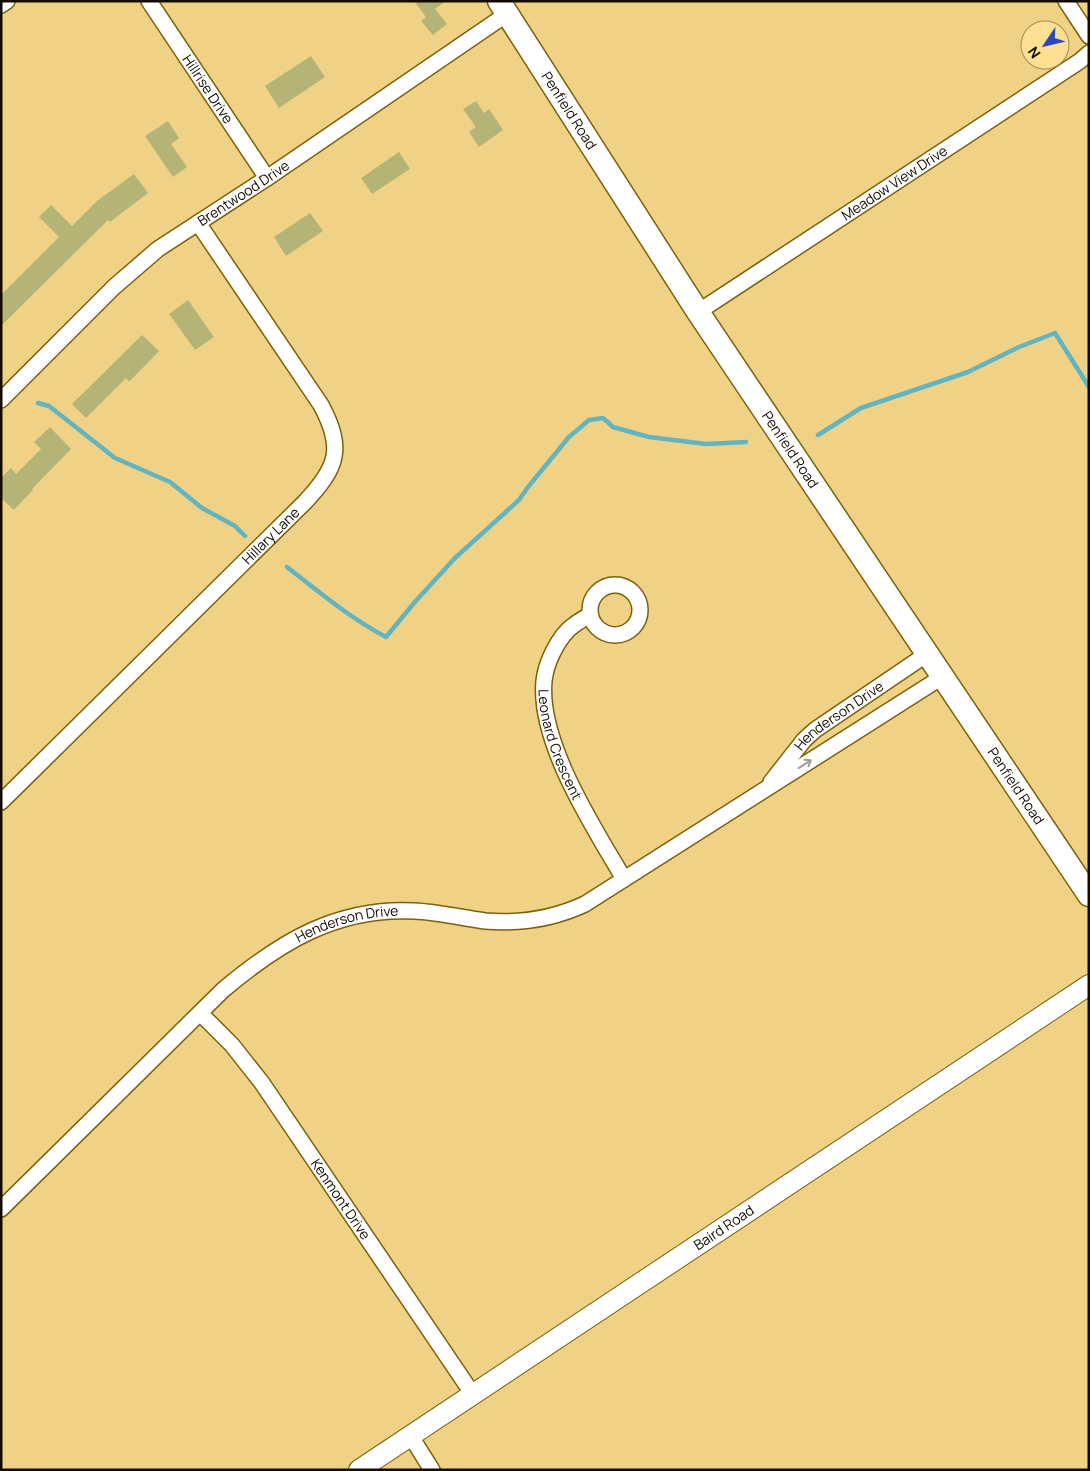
<svg xmlns="http://www.w3.org/2000/svg" width="1090" height="1471" font-family="Manrope,sans-serif">
<style>
.lines{fill:none;stroke-linecap:round;stroke-linejoin:round}
.stream{stroke:#62b4c0;stroke-width:4.5}
.building{fill:#b5b477}
.street-casing{stroke:#7d610a;stroke-width:18}
.secondary-casing{stroke:#7d610a;stroke-width:22}
.primary-casing{stroke:#7d610a;stroke-width:25}
.street{stroke:#fff;stroke-width:15}
.secondary{stroke:#fff;stroke-width:20}
.primary{stroke:#fff;stroke-width:22}
.oneway{stroke:#a09d99}
.labels{text-anchor:middle;stroke-width:5;stroke-linejoin:round;paint-order:stroke}
.street-label{font-size:14px;fill:#120a00;stroke:#fedf93}
</style>
<rect width="100%" height="100%" fill="#f0d286"/>
<g class="lines">
<path class="stream" d="M38 403 49 406 115 458 170 482 202 508 235 526 245 536
M818 435 861 408 968 372 1019 347 1055 333 1089 387
M287 567C319 592 350 618 386 637L414 603 455 558 519 500 528 487 569 437 589 420 603 418 613 427 649 437 706 444 746 442"/>
</g>
<path class="building" d="M414 1H446L435 9 447 24 433 35 421 21 426 17Z
M311 56 325 77 279 108 265 86Z
M476 101 484 113 489 109 503 130 479 147 469 132 476 127 463 109Z
M168 121 179 138 171 144 187 167 173 177 145 136Z
M399 152 410 169 372 194 361 178Z
M134 174 148 193 110 222 108 220 1 326V295L59 237 39 217 51 205 72 226 97 201Z
M310 213 323 231 286 256 274 237Z
M188 300 214 337 195 350 169 314Z
M142 335 159 351 129 382 126 378 86 418 72 404Z
M50 427 71 449 32 489 33 490 14 510 1 498V478L11 468 16 474 41 449 34 442Z"/>
<g class="lines">
<defs>
<g id="street">
<path id="s1" d="M149 1 267 178"/>
<path d="M1066 1 1089 36"/>
<path d="M1 5 7 1"/>
<path id="s2" d="M698 312 1080 61 1089 53"/>
<path id="s3" d="M1 400 114 287 158 249 267 178 507 14"/>
<circle cx="615" cy="610" r="25"/>
<path id="s4" d="M590 615C585 618 579 621 574 625 565 631 558 642 553 652 549 660 545 671 544 681 538 742 594 828 624 879"/>
<path id="s5" d="M771 782 804 740 815 730 927 654"/>
<path id="s6" d="M1 802 305 502C338 467 344 448 321 405L198 223"/>
<path id="s7" d="M200 1013 232 1045 262 1083 472 1393"/>
<path id="s8" d="M1 1209 223 990C280 942 337 907 414 911 438 912 462 918 485 921 521 924 553 919 585 904L942 677"/>
<path d="M410 1435 432 1470"/>
</g>
<g id="secondary">
<path id="s9" d="M359 1470 1089 985"/>
</g>
<g id="primary">
<path id="s10" d="M499 1 698 312 1089 895"/>
</g>
</defs>
<use href="#street" class="street-casing"/>
<use href="#secondary" class="secondary-casing"/>
<use href="#primary" class="primary-casing"/>
<use href="#street" class="street"/>
<use href="#secondary" class="secondary"/>
<use href="#primary" class="primary"/>
</g>
<defs><path id="oneway-shaft" d="M-6 0H5M1.5-3L5.5 0L1.5 3" fill="none" stroke-width="1.6" stroke-linecap="round" stroke-linejoin="round" transform="scale(1.25)"/></defs>
<use class="oneway" href="#oneway-shaft" transform="translate(805 764) rotate(-33)"/>
<g class="labels">
<g class="street-label">
<text dy="5" stroke="none"><textPath href="#s1" startOffset="106">Hillrise Drive</textPath></text>
<text dy="5" stroke="none"><textPath href="#s10" startOffset="130">Penfield Road</textPath></text>
<text dy="5" stroke="none"><textPath href="#s2" startOffset="235">Meadow View Drive</textPath></text>
<text dy="5" stroke="none"><textPath href="#s3" startOffset="320">Brentwood Drive</textPath></text>
<text dy="5" stroke="none"><textPath href="#s10" startOffset="535">Penfield Road</textPath></text>
<text dy="5" stroke="none"><textPath href="#s6" startOffset="379">Hillary Lane</textPath></text>
<text dy="5" stroke="none"><textPath href="#s5" startOffset="96">Henderson Drive</textPath></text>
<text dy="5" stroke="none"><textPath href="#s4" startOffset="150">Leonard Crescent</textPath></text>
<text dy="5" stroke="none"><textPath href="#s10" startOffset="940">Penfield Road</textPath></text>
<text dy="5" stroke="none"><textPath href="#s8" startOffset="455">Henderson Drive</textPath></text>
<text dy="5" stroke="none"><textPath href="#s7" startOffset="234">Kenmont Drive</textPath></text>
<text dy="5" stroke="none"><textPath href="#s9" startOffset="438">Baird Road</textPath></text>
</g>
</g>
<rect width="1090" height="1471" fill="none" stroke="#120a00" stroke-width="5"/>
<g transform="translate(1045 45) rotate(235)"><circle r="24" fill="#fedf93" stroke="#a08a58"/>
<path d="M0-4L9 19L0 12L-9 19Z" fill="#2c47b7"/>
<text y="-8" font-size="14" font-weight="bold" text-anchor="middle" fill="#120a00">N</text>
</g>
</svg>
